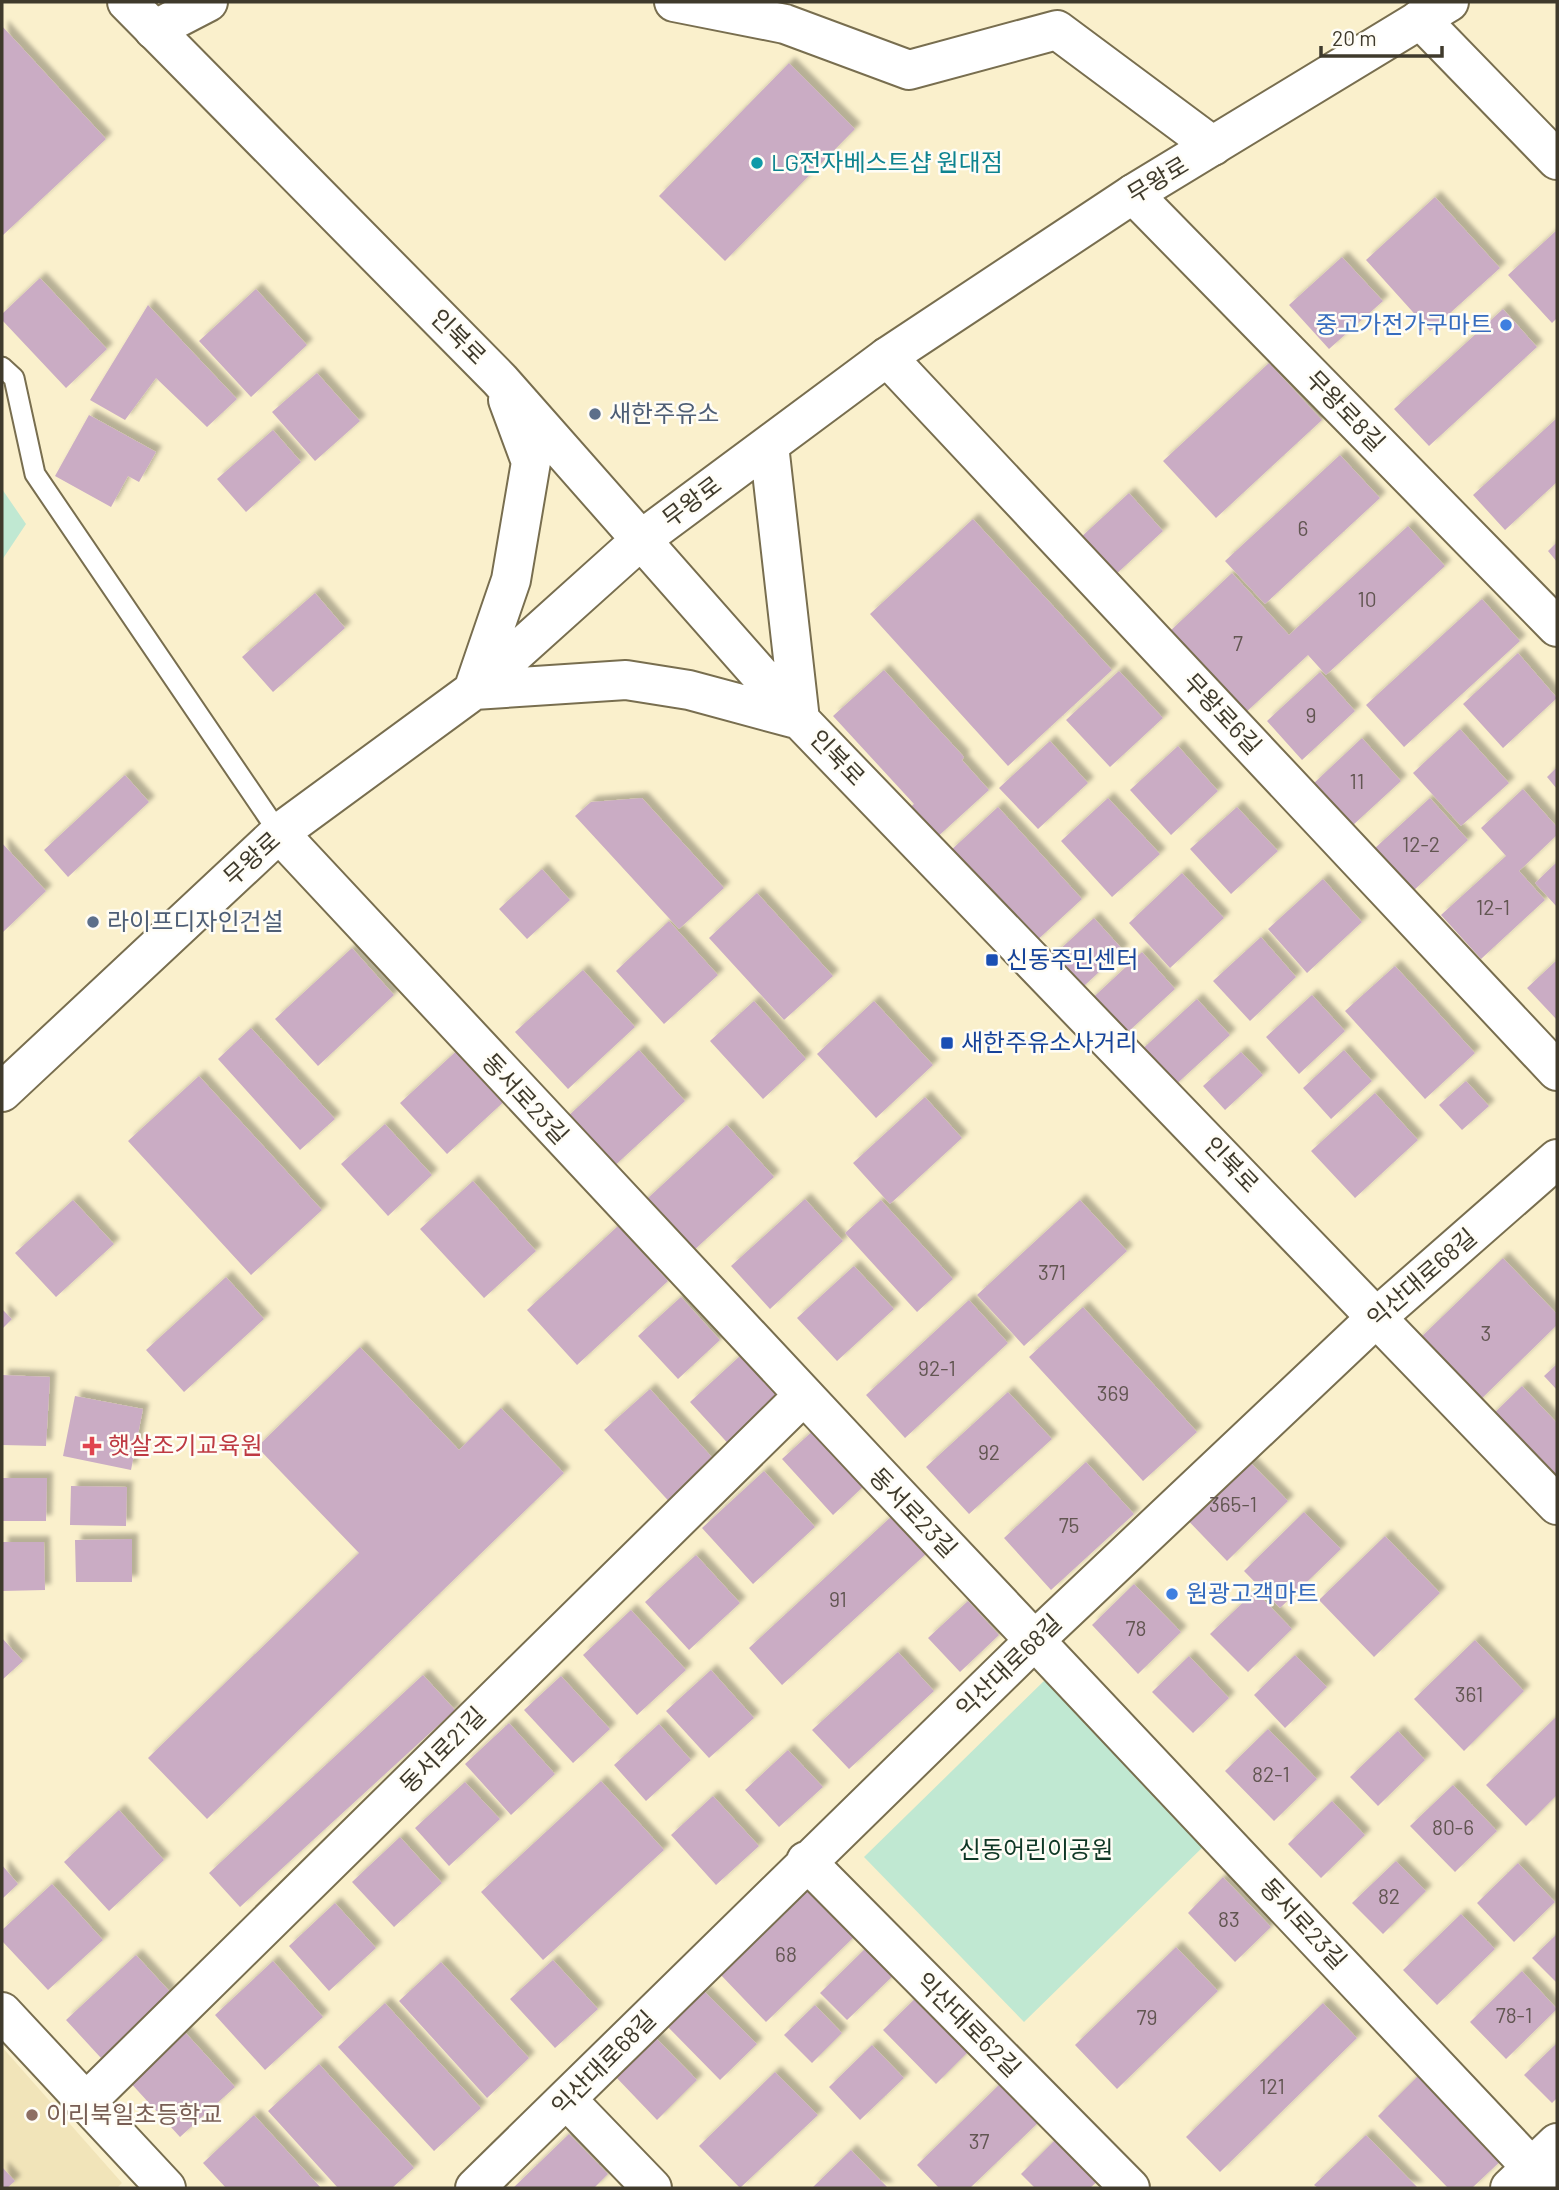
<svg xmlns="http://www.w3.org/2000/svg" width="1559" height="2190" font-family="Barlow,'Noto Sans KR',sans-serif">
<style>
.built{fill:#f1e4b9}
.green{fill:#c0e8d2}
.building{fill:#caacc4;filter:url(#shadow)}
.lines{fill:none;stroke-linecap:round;stroke-linejoin:round}
.service-casing{stroke:#786e4f;stroke-width:23}
.minor-casing{stroke:#786e4f;stroke-width:42}
.tertiary-casing{stroke:#786e4f;stroke-width:42}
.service{stroke:#fff;stroke-width:19}
.minor{stroke:#fff;stroke-width:38}
.tertiary{stroke:#fff;stroke-width:38}
.culture-dot{fill:#0f9aa8;stroke:#fffdf6;stroke-width:2.5}
.shop-dot{fill:#3f7fe0;stroke:#fffdf6;stroke-width:2.5}
.service-dot{fill:#5c6f8a;stroke:#fffdf6;stroke-width:2.5}
.transit-dot{fill:#1a4fb4;stroke:#fffdf6;stroke-width:2.5}
.health-dot{fill:#e0444e;stroke:#fffdf6;stroke-width:2.5}
.education-dot{fill:#8d6e63;stroke:#fffdf6;stroke-width:2.5}
.labels{text-anchor:middle;stroke-width:5;stroke-linejoin:round;paint-order:stroke}
.number-label{font-size:21px;fill:#625652}
.culture-label{font-size:24px;fill:#0d838f;stroke:#fffdf6;text-anchor:start}
.street-label{font-size:24px;fill:#3f3a2c;stroke:#fffdf6}
.shop-label{font-size:24px;fill:#366cbe;stroke:#fffdf6;text-anchor:end}
.service-label{font-size:24px;fill:#4e5e75;stroke:#fffdf6;text-anchor:start}
.transit-label{font-size:24px;fill:#164399;stroke:#fffdf6;text-anchor:start}
.health-label{font-size:24px;fill:#be3a42;stroke:#fffdf6;text-anchor:start}
.park-label{font-size:24px;fill:#0e3725;stroke:#fffdf6}
.education-label{font-size:24px;fill:#785e54;stroke:#fffdf6;text-anchor:start}
</style>
<defs>
<filter id="shadow"><feDropShadow dx="6" dy="-6" stdDeviation="2" flood-color="#0004"/></filter>
</defs>
<rect width="100%" height="100%" fill="#faf0cc"/>
<path class="built" d="M2 2047 122 2183 117 2188H2Z"/>
<path class="green" d="M2 489 26 524 2 560Z
M1047 1678 1207 1843 1024 2022 864 1857Z"/>
<path class="building" d="M2 26 106 139 2 236Z
M789 63 855 129 725 261 659 196Z
M1435 197 1500 268 1430 331 1366 260Z
M1557 230V318L1552 323 1508 275Z
M1342 257 1383 301 1329 349 1289 305Z
M40 278 107 349 66 388 2 320V314Z
M256 289 307 345 251 397 199 341Z
M148 305 237 399 207 427 156 378 125 420 90 400Z
M1503 309 1537 347 1429 446 1394 409Z
M1269 363 1322 420 1216 518 1163 461Z
M317 373 360 421 315 461 272 412Z
M89 415 156 452 139 482 128 476 111 507 55 476Z
M1557 418V482L1505 530 1473 495Z
M273 430 301 462 246 512 217 479Z
M1340 455 1380 498 1265 604 1225 561Z
M1129 493 1163 531 1113 577 1079 539Z
M973 519 1112 670 1008 766 870 614Z
M1408 526 1445 566 1326 675 1308 655 1243 715 1168 633 1232 573 1289 635Z
M1557 542V562L1548 551Z
M315 593 345 628 273 692 242 657Z
M1482 599 1520 641 1404 747 1366 705Z
M1518 653 1557 698 1503 748 1463 704Z
M884 670 964 757 962 760 989 790 934 840 907 810 914 804 833 716Z
M1119 671 1163 718 1110 767 1066 720Z
M1320 672 1355 711 1302 760 1267 721Z
M1460 729 1509 783 1461 826 1413 773Z
M1362 738 1401 781 1352 826 1313 784Z
M1050 741 1088 783 1038 829 999 788Z
M1178 746 1218 791 1171 835 1130 790Z
M1557 767V789L1547 777Z
M125 775 149 802 68 877 44 850Z
M1523 789 1557 827V835L1519 871 1545 900 1481 959 1441 915 1506 856 1481 828Z
M642 798 724 888 679 929 575 816 591 802Z
M1108 798 1160 854 1112 897 1061 841Z
M1430 798 1468 840 1412 892 1374 849Z
M998 807 1082 899 1033 944 949 852Z
M1237 807 1278 851 1231 894 1190 849Z
M2 843 46 891 2 933Z
M1557 862V907L1535 883Z
M542 869 570 900 527 939 499 909Z
M1182 873 1224 918 1170 968 1129 923Z
M1323 879 1362 922 1307 973 1268 929Z
M757 893 833 976 784 1020 709 938Z
M1094 918 1123 950 1073 996 1044 964Z
M669 921 718 975 664 1024 616 971Z
M1261 937 1296 977 1250 1021 1213 981Z
M352 948 394 995 318 1066 275 1019Z
M1142 952 1175 989 1117 1042 1084 1006Z
M1557 960V1020L1527 988Z
M1395 966 1475 1053 1425 1099 1345 1011Z
M583 970 635 1027 568 1089 515 1032Z
M1312 995 1345 1031 1299 1074 1266 1037Z
M1197 999 1230 1035 1171 1089 1138 1053Z
M754 1001 806 1059 763 1099 710 1041Z
M874 1001 933 1065 876 1118 817 1054Z
M251 1028 335 1119 300 1150 218 1059Z
M463 1045 509 1097 447 1154 400 1103Z
M639 1050 685 1101 610 1170 564 1120Z
M1344 1050 1372 1081 1331 1119 1303 1088Z
M1241 1052 1263 1075 1225 1110 1203 1086Z
M199 1076 322 1210 251 1275 128 1141Z
M1466 1081 1489 1106 1462 1130 1439 1105Z
M1375 1093 1418 1140 1355 1198 1311 1151Z
M925 1097 962 1138 890 1204 853 1163Z
M385 1124 432 1175 388 1216 341 1164Z
M727 1125 774 1177 681 1262 634 1211Z
M473 1181 536 1251 484 1298 420 1229Z
M805 1199 843 1241 770 1309 731 1266Z
M73 1200 114 1244 56 1297 15 1253Z
M881 1200 953 1279 917 1312 845 1233Z
M1080 1200 1127 1251 1024 1346 977 1295Z
M618 1226 668 1281 577 1365 527 1310Z
M1503 1258 1557 1314V1325L1474 1406 1414 1344Z
M854 1266 894 1309 837 1361 797 1318Z
M226 1277 264 1319 184 1392 146 1350Z
M681 1297 720 1340 678 1379 638 1336Z
M969 1300 1008 1343 905 1438 866 1395Z
M1083 1307 1197 1432 1143 1481 1029 1357Z
M2 1309 12 1319 2 1329Z
M360 1347 459 1450 501 1408 564 1473 207 1819 148 1758 359 1553 257 1447Z
M740 1356 785 1404 734 1450 690 1402Z
M1557 1364V1390L1544 1376Z
M2 1375 50 1377 46 1446 2 1445Z
M1522 1386 1557 1423V1475L1545 1486 1484 1423Z
M650 1389 719 1465 674 1507 604 1430Z
M1008 1392 1052 1439 969 1514 926 1467Z
M75 1396 143 1409 131 1470 63 1456Z
M816 1428 866 1484 833 1515 782 1459Z
M1239 1451 1288 1501 1227 1561 1178 1510Z
M1086 1462 1134 1514 1051 1590 1004 1538Z
M764 1471 815 1527 753 1584 702 1528Z
M2 1478H47L46 1521H2Z
M71 1486 127 1487 126 1526 70 1525Z
M1304 1512 1341 1549 1280 1608 1244 1571Z
M893 1515 927 1553 782 1685 749 1648Z
M1385 1536 1440 1593 1374 1657 1319 1600Z
M132 1539V1582H76L75 1540Z
M2 1542H44L45 1590 2 1591Z
M696 1555 740 1603 689 1650 645 1602Z
M1134 1584 1181 1632 1138 1674 1092 1625Z
M1255 1591 1292 1629 1248 1672 1210 1634Z
M968 1601 999 1635 960 1672 928 1638Z
M631 1610 686 1670 637 1715 583 1655Z
M2 1638 23 1661 2 1680Z
M1475 1640 1524 1691 1464 1751 1414 1699Z
M898 1652 934 1691 849 1769 812 1730Z
M1295 1655 1327 1687 1285 1728 1254 1695Z
M1189 1656 1229 1698 1193 1733 1152 1692Z
M711 1670 754 1718 709 1758 666 1711Z
M423 1675 455 1710 240 1907 209 1873Z
M561 1676 610 1729 573 1763 524 1710Z
M1557 1716V1795L1526 1826 1486 1785Z
M509 1723 555 1774 511 1815 465 1764Z
M659 1724 691 1760 646 1801 614 1765Z
M1268 1729 1317 1779 1274 1821 1225 1771Z
M1398 1731 1425 1760 1378 1806 1350 1777Z
M788 1750 823 1787 779 1827 745 1790Z
M601 1781 664 1850 543 1960 481 1892Z
M465 1782 500 1819 449 1866 415 1828Z
M1453 1785 1497 1831 1455 1872 1410 1826Z
M713 1796 759 1846 716 1885 671 1835Z
M1332 1801 1365 1835 1321 1878 1288 1844Z
M119 1810 164 1860 109 1911 64 1862Z
M400 1837 442 1883 394 1927 352 1882Z
M1396 1861 1426 1891 1383 1934 1352 1903Z
M1518 1863 1555 1902 1514 1942 1477 1903Z
M2 1865 18 1884 2 1899Z
M1223 1877 1271 1927 1235 1962 1188 1913Z
M52 1884 103 1940 48 1990 2 1941V1930Z
M806 1887 854 1937 766 2022 719 1973Z
M335 1903 376 1948 329 1991 289 1946Z
M1461 1914 1495 1949 1437 2005 1403 1970Z
M1557 1934V1983L1532 1958Z
M870 1944 897 1972 847 2020 820 1993Z
M1176 1947 1218 1991 1117 2089 1075 2045Z
M136 1955 171 1993 101 2058 66 2020Z
M553 1960 598 2009 555 2048 510 1999Z
M273 1961 323 2017 265 2070 215 2015Z
M441 1962 529 2058 487 2098 399 2001Z
M1522 1971 1557 2009 1506 2059 1470 2022Z
M704 1991 757 2044 720 2080 668 2027Z
M923 1991 975 2045 936 2084 883 2030Z
M385 2003 481 2108 434 2151 338 2047Z
M1323 2003 1357 2038 1220 2172 1186 2137Z
M815 2005 842 2033 812 2063 784 2035Z
M183 2030 235 2087 180 2137 128 2080Z
M654 2036 697 2080 657 2120 614 2075Z
M1557 2043V2098L1552 2103 1524 2075Z
M872 2045 904 2078 860 2120 829 2087Z
M319 2064 414 2168 392 2188H338L268 2111Z
M1424 2070 1507 2155 1472 2188H1448L1378 2116Z
M775 2072 818 2115 740 2188 699 2146Z
M1004 2080 1042 2119 970 2188H939L917 2165Z
M254 2115 321 2188H226L203 2163Z
M569 2134 608 2174 594 2188H513Z
M1366 2135 1418 2188H1318L1314 2185Z
M1059 2136 1100 2179 1090 2188H1035L1021 2174Z
M851 2150 888 2188H812Z
M2 2167 15 2181 7 2188H2Z"/>
<g class="lines">
<defs>
<path id="service" d="M2 367 14 378 35 474 279 833"/>
<path id="minor" d="M674 2 785 24 909 70 1057 30 1213 146
M1420 19 1557 160
M154 30 208 2
M1133 194 1557 627
M887 357 1557 1071
M279 833C700 1287 1126 1738 1551 2188
M806 1861 1130 2188
M2 2012 166 2188
M567 2100 652 2188
M85 2103 802 1397
M475 2188 1035 1640 1378 1316 1557 1159
M1510 2188 1557 2143"/>
<path id="tertiary" d="M127 2 500 380 800 720 1557 1505
M769 445 800 720
M474 688 511 580 531 462 508 400
M474 690 626 680 689 690 800 720
M2 1092 279 833 474 690 642 539 887 357 1133 194 1449 2"/>
</defs>
<use href="#service" class="service-casing"/>
<use href="#minor" class="minor-casing"/>
<use href="#tertiary" class="tertiary-casing"/>
<use href="#service" class="service"/>
<use href="#minor" class="minor"/>
<use href="#tertiary" class="tertiary"/>
</g>
<circle class="culture-dot" cx="757" cy="163" r="7"/>
<g class="shop-dot">
<circle cx="1506" cy="325" r="7"/>
<circle cx="1172" cy="1594" r="7"/>
</g>
<g class="service-dot">
<circle cx="595" cy="414" r="7"/>
<circle cx="93" cy="922" r="7"/>
</g>
<g class="transit-dot">
<rect x="985" y="953" width="14" height="14" rx="3.5"/>
<rect x="940" y="1036" width="14" height="14" rx="3.5"/>
</g>
<path class="health-dot" d="M88.5 1435.5h7v7h7v7h-7v7h-7v-7h-7v-7h7z"/>
<circle class="education-dot" cx="32" cy="2115" r="7"/>
<g class="labels">
<g class="number-label">
<text x="1303" y="536">6</text>
<text x="1367" y="607">10</text>
<text x="1238" y="651">7</text>
<text x="1311" y="723">9</text>
<text x="1357" y="789">11</text>
<text x="1421" y="852">12-2</text>
<text x="1493" y="915">12-1</text>
<text x="1052" y="1280">371</text>
<text x="1486" y="1341">3</text>
<text x="937" y="1376">92-1</text>
<text x="1113" y="1401">369</text>
<text x="989" y="1460">92</text>
<text x="1233" y="1512">365-1</text>
<text x="1069" y="1533">75</text>
<text x="838" y="1607">91</text>
<text x="1136" y="1636">78</text>
<text x="1469" y="1702">361</text>
<text x="1271" y="1782">82-1</text>
<text x="1453" y="1835">80-6</text>
<text x="1389" y="1904">82</text>
<text x="1229" y="1927">83</text>
<text x="786" y="1962">68</text>
<text x="1514" y="2023">78-1</text>
<text x="1147" y="2025">79</text>
<text x="1272" y="2094">121</text>
<text x="979" y="2149">37</text>
</g>
<g class="culture-label">
<text x="771" y="171">LG전자베스트샵 원대점</text>
</g>
<g class="street-label">
<text transform="translate(1158 180) rotate(-31)" y="8">무왕로</text>
<text transform="translate(458 337) rotate(45)" y="8">인북로</text>
<text transform="translate(1345 411) rotate(46)" y="8">무왕로8길</text>
<text transform="translate(692 502) rotate(-37)" y="8">무왕로</text>
<text transform="translate(1222 714) rotate(47)" y="8">무왕로6길</text>
<text transform="translate(837 758) rotate(46)" y="8">인북로</text>
<text transform="translate(252 859) rotate(-42)" y="8">무왕로</text>
<text transform="translate(525 1099) rotate(47)" y="8">동서로23길</text>
<text transform="translate(1231 1165) rotate(46)" y="8">인북로</text>
<text transform="translate(1422 1278) rotate(-41)" y="8">익산대로68길</text>
<text transform="translate(913 1513) rotate(46)" y="8">동서로23길</text>
<text transform="translate(1009 1666) rotate(-44)" y="8">익산대로68길</text>
<text transform="translate(443 1750) rotate(-45)" y="8">동서로21길</text>
<text transform="translate(1303 1924) rotate(47)" y="8">동서로23길</text>
<text transform="translate(968 2025) rotate(45)" y="8">익산대로62길</text>
<text transform="translate(604 2063) rotate(-45)" y="8">익산대로68길</text>
</g>
<g class="shop-label">
<text x="1492" y="333">중고가전가구마트</text>
<text x="1186" y="1602" text-anchor="start">원광고객마트</text>
</g>
<g class="service-label">
<text x="609" y="422">새한주유소</text>
<text x="107" y="930">라이프디자인건설</text>
</g>
<g class="transit-label">
<text x="1006" y="968">신동주민센터</text>
<text x="961" y="1051">새한주유소사거리</text>
</g>
<g class="health-label">
<text x="108" y="1454">햇살조기교육원</text>
</g>
<g class="park-label">
<text x="1036" y="1858">신동어린이공원</text>
</g>
<g class="education-label">
<text x="46" y="2123">이리북일초등학교</text>
</g>
</g>
<rect width="1559" height="2190" fill="none" stroke="#3f3a2c" stroke-width="7"/>
<path d="M1321 46v10h121v-10" fill="none" stroke="#3f3a2c" stroke-width="3.5"/>
<text x="1332" y="46" font-size="21" fill="#3f3a2c" stroke="#fffdf6" stroke-width="5" paint-order="stroke">20 m</text>
</svg>
